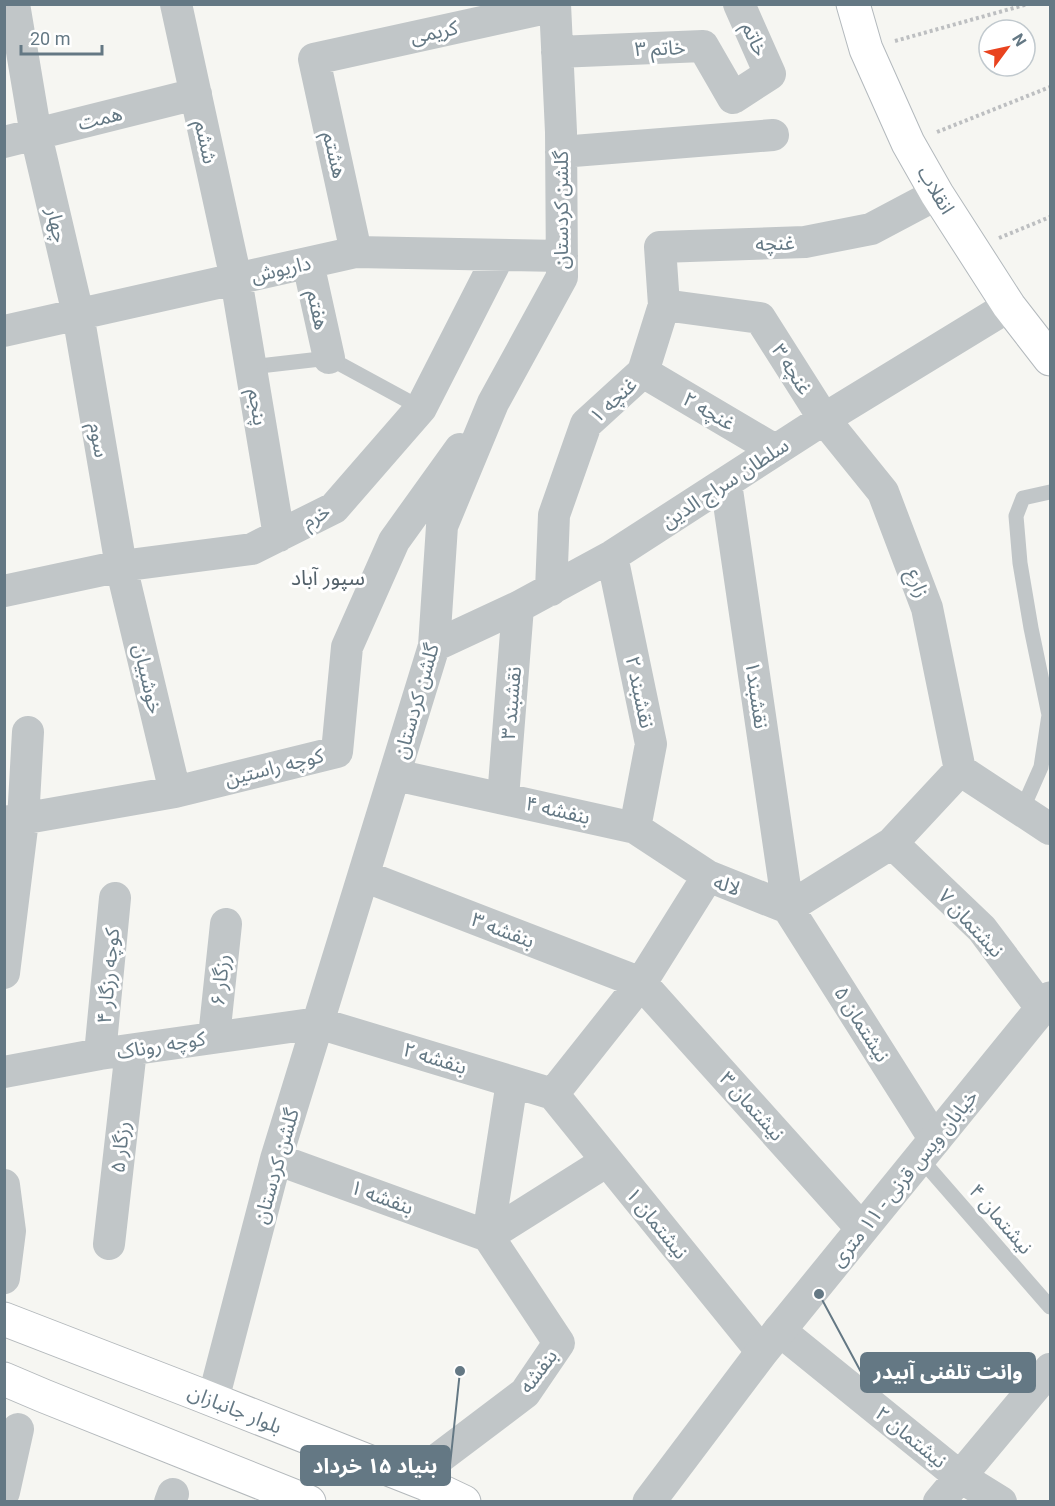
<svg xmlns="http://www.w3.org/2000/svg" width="1055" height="1506" font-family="Roboto,'Noto Sans Arabic',sans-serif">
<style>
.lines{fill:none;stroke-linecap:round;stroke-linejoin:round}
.secondary-casing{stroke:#b3b9bd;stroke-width:35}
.primary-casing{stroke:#b4b9bc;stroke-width:35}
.path{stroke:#bdbfc1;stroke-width:4;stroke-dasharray:3 3;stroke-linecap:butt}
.service{stroke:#c1c6c8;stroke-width:15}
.minor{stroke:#c1c6c8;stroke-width:32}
.tertiary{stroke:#c1c6c8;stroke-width:33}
.secondary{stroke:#fff;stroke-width:33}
.primary{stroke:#fff;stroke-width:33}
.labels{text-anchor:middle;stroke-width:6;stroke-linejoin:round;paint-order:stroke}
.street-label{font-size:20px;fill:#647884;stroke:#fff}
.neighbourhood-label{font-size:21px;fill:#526069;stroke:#fff}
.leader{fill:none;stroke:#647884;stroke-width:2}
.callout-dot{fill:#647884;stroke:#fff;stroke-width:2}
.callout{fill:#647884;stroke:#647884;stroke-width:2}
.callout-label{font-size:21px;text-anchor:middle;font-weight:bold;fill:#fff}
</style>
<rect width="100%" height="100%" fill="#f6f6f2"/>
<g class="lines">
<defs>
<path id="secondary" d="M853 4 866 49 908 143 937 194 1009 306 1050 359"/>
<path id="primary" d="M4 1319 198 1394 426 1484 464 1502
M4 1379 44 1396 309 1502"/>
</defs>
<use href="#secondary" class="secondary-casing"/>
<use href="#primary" class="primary-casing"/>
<path class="path" d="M895 41 1028 4
M937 132 1050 87
M999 238 1050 217"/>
<path class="service" d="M251 367 329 358 421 408
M1022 810 1041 767 1049 715 1031 628 1020 563 1016 516 1023 498 1050 492
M920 1158 1050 1307"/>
<path class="minor" d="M14 4 36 135 78 314 121 566 175 792
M176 4 236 279 279 536
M557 52 703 46 733 98 770 74 739 4
M4 142 196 94
M561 152 773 135
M356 252 314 59 555 6
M308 263 329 358
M664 305 660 247 805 242 871 229 937 194
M4 331 356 252 562 256
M643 372 775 450
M726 483 788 908 935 1140
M612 556 651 744 635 828
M551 590 554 515 586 424 643 372 664 305 760 318 824 419 883 492 927 608 960 770
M4 591 121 566 252 549 334 508 421 408 499 255
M434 646 518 607 612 556 824 419 1009 306
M960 770 1050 829
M395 775 635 828 708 876 788 908 892 843 960 770
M503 798 518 607
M4 822 175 792 337 752 347 647 394 541 460 449
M892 843 982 929 1042 1009
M364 876 641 983 862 1229
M4 973 23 820 28 732
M214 1037 226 924
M100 1054 115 898
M4 1072 100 1054 318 1023 553 1094
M553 1094 762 1352
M553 1094 641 983 708 876
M276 1159 488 1236
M4 1185 10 1231 4 1278
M488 1236 512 1082
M488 1236 607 1161
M109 1244 131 1050
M779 1330 959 1476 1001 1502
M213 1400 276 1159 434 646 442 526 493 403 562 277 561 132 555 4
M426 1484 435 1461 525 1393 559 1343 488 1236
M4 1492 18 1429
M170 1502 173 1494
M939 1502 1050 1369"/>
<path class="tertiary" d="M649 1502 762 1352 1050 998"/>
<use href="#secondary" class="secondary"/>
<use href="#primary" class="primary"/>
</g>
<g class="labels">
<g class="street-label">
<text transform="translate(434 32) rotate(-12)" y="7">کریمی</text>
<text transform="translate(755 39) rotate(66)" y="7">خاتم</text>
<text transform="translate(660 48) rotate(-2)" y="7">خاتم ۳</text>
<text transform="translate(100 118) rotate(-14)" y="7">همت</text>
<text transform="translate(206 142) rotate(78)" y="7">ششم</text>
<text transform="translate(335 155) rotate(77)" y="7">هشتم</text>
<text transform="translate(936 190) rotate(59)" y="7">انقلاب</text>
<text transform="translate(561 210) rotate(-90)" y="7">گلشن کردستان</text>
<text transform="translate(57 225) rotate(77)" y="7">چهار</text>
<text transform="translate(775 243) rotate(-2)" y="7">غنچه</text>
<text transform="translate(281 269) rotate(-13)" y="7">داریوش</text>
<text transform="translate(318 310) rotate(78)" y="7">هفتم</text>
<text transform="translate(792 369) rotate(57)" y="7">غنچه ۳</text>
<text transform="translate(613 400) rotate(-43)" y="7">غنچه ۱</text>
<text transform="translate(258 407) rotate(81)" y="7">پنجم</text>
<text transform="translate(709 411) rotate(30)" y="7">غنچه ۲</text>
<text transform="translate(99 440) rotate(80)" y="7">سوم</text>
<text transform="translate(725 483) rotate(-33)" y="7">سلطان سراج الدین</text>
<text transform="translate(316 516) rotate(-29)" y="7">خرم</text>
<text transform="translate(918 583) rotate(69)" y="7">زارع</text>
<text transform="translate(148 679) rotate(77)" y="7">خوشبیان</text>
<text transform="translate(640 692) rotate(78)" y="7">نقشبند ۲</text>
<text transform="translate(757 695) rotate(82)" y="7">نقشبند۱</text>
<text transform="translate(416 701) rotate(-74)" y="7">گلشن کردستان</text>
<text transform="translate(511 703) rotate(-85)" y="7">نقشبند ۳</text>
<text transform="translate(274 767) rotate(-14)" y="7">کوچه راستین</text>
<text transform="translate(558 810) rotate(13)" y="7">بنفشه ۴</text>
<text transform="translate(727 885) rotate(18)" y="7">لاله</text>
<text transform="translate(971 923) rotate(47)" y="7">نیشتمان ۷</text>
<text transform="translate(503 930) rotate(21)" y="7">بنفشه ۳</text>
<text transform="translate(108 976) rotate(-85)" y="7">کوچه رزگار ۴</text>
<text transform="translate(220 980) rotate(-84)" y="7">رزگار ۶</text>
<text transform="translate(862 1024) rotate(58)" y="7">نیشتمان ۵</text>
<text transform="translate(161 1045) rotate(-9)" y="7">کوچه روناک</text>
<text transform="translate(435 1058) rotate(17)" y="7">بنفشه ۲</text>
<text transform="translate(752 1106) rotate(48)" y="7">نیشتمان ۳</text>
<text transform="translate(120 1147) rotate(-84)" y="7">رزگار ۵</text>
<text transform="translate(276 1166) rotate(-74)" y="7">گلشن کردستان</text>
<text transform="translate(904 1178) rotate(-51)" y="7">خیابان ویس قرنی - ۱۱ متری</text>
<text transform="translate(382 1197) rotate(20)" y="7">بنفشه ۱</text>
<text transform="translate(1001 1219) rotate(49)" y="7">نیشتمان ۴</text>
<text transform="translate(657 1223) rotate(51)" y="7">نیشتمان ۱</text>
<text transform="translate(538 1371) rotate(-53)" y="7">بنفشه</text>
<text transform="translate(235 1409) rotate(22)" y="7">بلوار جانبازان</text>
<text transform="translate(911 1437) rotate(39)" y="7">۲ نیشتمان</text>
</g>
<g class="neighbourhood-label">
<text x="328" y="585">سپور آباد</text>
</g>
</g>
<path class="leader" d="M819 1294L861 1372M460 1371L450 1465"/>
<g class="callout-dot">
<circle cx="819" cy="1294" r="6"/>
<circle cx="460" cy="1371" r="6"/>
</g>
<g class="callout">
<rect x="861" y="1353" width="174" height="39" rx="6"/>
<rect x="301" y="1446" width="149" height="39" rx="6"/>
</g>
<g class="callout-label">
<text x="948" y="1379">وانت تلفنی آبیدر</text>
<text x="375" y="1473">بنیاد ۱۵ خرداد</text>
</g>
<rect width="1055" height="1506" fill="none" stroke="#647884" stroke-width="12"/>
<g transform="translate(1007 48) rotate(57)"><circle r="28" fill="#ffffff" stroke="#c1c9ce" stroke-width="1.5"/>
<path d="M0-4.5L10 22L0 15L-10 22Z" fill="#e9431f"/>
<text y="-9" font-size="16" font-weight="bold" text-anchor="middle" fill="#647884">N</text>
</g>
<path d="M21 45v9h81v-9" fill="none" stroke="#647884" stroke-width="3"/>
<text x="30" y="45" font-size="18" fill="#647884" stroke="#ffffff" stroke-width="4.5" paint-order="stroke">20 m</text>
</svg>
